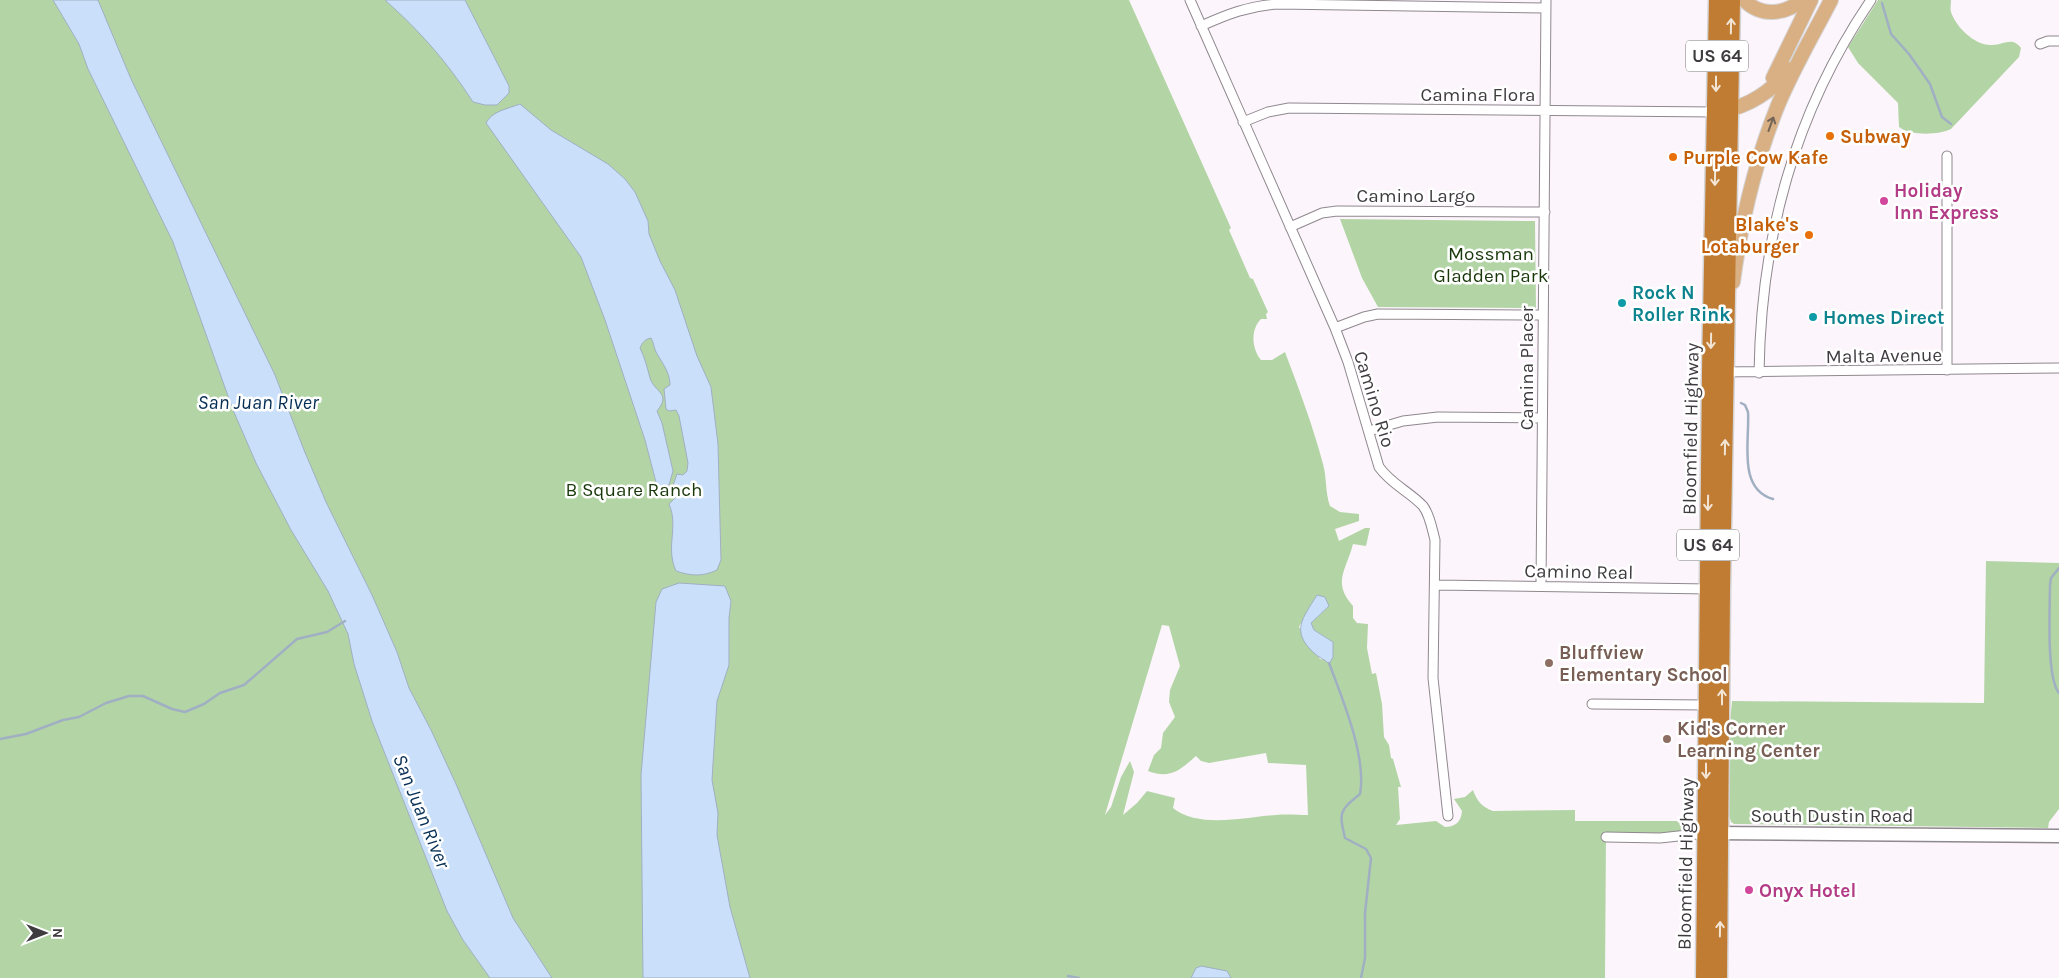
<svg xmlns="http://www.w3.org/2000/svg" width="2059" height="978" font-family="Karla,sans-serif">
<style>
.green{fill:#b3d5a6;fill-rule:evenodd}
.water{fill:#cae0fa;stroke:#a0afc2}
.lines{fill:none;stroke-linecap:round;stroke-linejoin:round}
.stream{stroke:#a0afc2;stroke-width:2.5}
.street-casing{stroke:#8f888e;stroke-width:11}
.secondary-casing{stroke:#8f888e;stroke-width:15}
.primary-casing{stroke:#d5d4d5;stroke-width:16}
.highway-casing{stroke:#d5d4d5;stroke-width:19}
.street{stroke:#fff;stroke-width:9}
.secondary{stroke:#fff;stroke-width:12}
.primary{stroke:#d9b084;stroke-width:14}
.highway{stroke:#c07c32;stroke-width:16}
.oneway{stroke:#f2e5d6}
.oneway2{stroke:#756557}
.food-dot{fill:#e8710a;stroke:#fff;stroke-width:2}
.hotel-dot{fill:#d1479c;stroke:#fff;stroke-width:2}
.culture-dot{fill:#0f9aa8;stroke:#fff;stroke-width:2}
.education-dot{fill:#8d6e63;stroke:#fff;stroke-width:2}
.labels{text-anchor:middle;stroke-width:5;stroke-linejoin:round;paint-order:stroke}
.shield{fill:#fff;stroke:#797679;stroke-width:1}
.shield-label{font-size:18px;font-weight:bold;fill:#3f3c3f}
.street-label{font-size:19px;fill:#3f3c3f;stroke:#fff}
.food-label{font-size:19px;font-weight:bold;fill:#c56008;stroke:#fff;text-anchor:start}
.hotel-label{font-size:19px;font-weight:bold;fill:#b23c85;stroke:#fff;text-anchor:start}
.park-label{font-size:19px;fill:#19380a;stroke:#fff}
.culture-label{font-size:19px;font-weight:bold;fill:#0d838f;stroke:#fff;text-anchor:start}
.education-label{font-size:19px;font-weight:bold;fill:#785e54;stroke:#fff;text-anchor:start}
.water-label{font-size:20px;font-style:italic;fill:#062f55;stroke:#fff}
</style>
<rect width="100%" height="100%" fill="#fdf5fc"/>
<path class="green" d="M0 0H1129L1231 228 1229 230 1250 278 1253 279 1268 312 1266 314 1267 319H1261C1250 330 1252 349 1261 360H1272L1285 352C1299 389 1313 426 1323 464 1327 478 1325 492 1330 506L1340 512 1359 514V521L1335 529 1339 541 1365 528H1370L1366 546 1353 544C1346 571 1332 582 1353 606V618L1357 623 1368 624 1367 648 1372 674 1376 673 1382 704 1384 737 1389 745 1391 758 1393 759 1401 787H1398L1400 819 1396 825 1436 821 1445 827C1455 827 1461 822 1462 811L1454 799 1465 797 1473 790C1477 801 1482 807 1493 811L1575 810V821H1689L1693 818 1696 826 1693 830 1663 833 1606 834 1605 978H0ZM1317 595 1329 606 1311 623 1314 630 1333 642 1326 660 1320 659 1299 627ZM1162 625 1169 626 1180 666 1170 690 1169 702 1175 717 1163 733 1161 748 1154 755 1148 771C1170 779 1179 771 1196 756L1201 761 1209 763 1266 753 1268 763 1306 765 1308 815C1298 815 1287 814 1276 815 1246 817 1199 829 1173 808L1175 798 1147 791 1137 803 1123 815 1134 772 1130 761 1121 777 1111 807 1105 815Z
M1878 0H1951C1951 4 1950 8 1951 12 1956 27 1975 46 1992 45 2004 45 2012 36 2021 48L2019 57 1951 129C1939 135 1910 136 1899 127L1898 103 1858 63 1848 47Z
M1340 219 1535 221 1536 308 1378 307 1362 278Z
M1986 561 2059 563V809L2049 822 2048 828 1734 824 1731 822 1729 815V734L1732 701 1984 703Z"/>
<path class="water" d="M53 0H98L131 79 275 375 304 450 326 502 372 595 397 652 409 688 431 730 456 784 513 918 552 978H490L463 940 447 911 372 721 354 664 348 634 328 591 291 530 256 463 233 410 173 242 88 69 79 44Z
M385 0H465L509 86V93L497 105H485L473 102C448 63 420 31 385 0Z
M520 104 551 130 608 164 625 179 635 192 648 221 649 234 660 261 675 290 697 356 711 387 718 444 721 560 717 570C702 577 691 576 676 571 665 547 679 527 669 504L680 493 672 488 677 474 683 475 687 471 688 463 679 416 676 410 669 411 666 409 664 389 670 385C670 372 662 363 656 352 654 348 654 343 651 338 645 339 642 343 640 348 645 358 647 367 650 378 654 392 672 393 657 411L662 423 673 471 669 485 664 487 657 486 645 440 605 320 581 257 486 123C492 111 507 109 520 104Z
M679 583 725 586 731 601 729 618V665L717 701 712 780 718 813 717 835 730 907 750 978H643L641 775 656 602 662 589Z
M1317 595 1325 597 1329 606 1311 623 1314 630 1333 642V657L1329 664C1325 659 1319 658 1314 653 1290 631 1303 618 1317 595Z
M1201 966 1227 971 1231 978H1191L1196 968Z"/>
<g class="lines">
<path class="stream" d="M1882 3 1891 34 1909 54 1930 84 1942 117 1951 124
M1741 403 1745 405 1748 412C1750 440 1737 489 1773 499
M2059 568 2051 578 2050 585C2050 608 2046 677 2059 693
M1329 663C1342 698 1367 757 1360 794 1339 811 1339 812 1345 838L1366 849 1371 858 1365 913V958L1361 978
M0 739 26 734 63 720 79 717 106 703 129 696H143L172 709 185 712 204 704 220 693 244 685 297 639 327 632 345 621
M1068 976 1079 978"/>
<defs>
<path id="street" d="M1190 0 1335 328 1348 362 1379 467C1392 485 1409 491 1423 506 1430 515 1432 529 1435 540L1433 678 1448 816
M1201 26C1228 14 1248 6 1278 4L1546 8
M2040 44 2048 41H2059
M1243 122 1268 112 1289 108 1716 112
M1947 156V370
M1290 227 1322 213 1337 211 1545 212
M1335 328 1364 317 1378 314 1542 315
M1723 372 2059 368
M1759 373C1761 237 1794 113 1871 0
M1369 431 1403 421 1438 417 1542 418
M1435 585 1710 589
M1541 586 1546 0
M1592 704 1707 705
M1606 837 1660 838 1706 833"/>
<path id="secondary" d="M1712 833 2059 836"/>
<path id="primary" d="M1744 0C1761 17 1784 15 1802 0
M1773 78 1811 0
M1722 111C1747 107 1774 91 1788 69
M1733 282C1741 222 1755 162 1778 105 1793 69 1813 35 1831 0"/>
<path id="highway" d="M1704 978 1710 372 1717 0
M1719 978 1722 590 1732 0"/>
</defs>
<use href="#street" class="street-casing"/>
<use href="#secondary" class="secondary-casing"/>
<use href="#primary" class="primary-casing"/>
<use href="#highway" class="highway-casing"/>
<use href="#street" class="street"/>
<use href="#secondary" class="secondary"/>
<use href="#primary" class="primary"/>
<use href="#highway" class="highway"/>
</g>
<defs><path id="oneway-shaft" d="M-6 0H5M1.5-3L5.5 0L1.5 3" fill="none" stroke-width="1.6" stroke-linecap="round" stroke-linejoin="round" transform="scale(1.25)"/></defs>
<g class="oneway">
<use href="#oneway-shaft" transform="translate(1731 26) rotate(-89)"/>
<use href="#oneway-shaft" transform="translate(1716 84) rotate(90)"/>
<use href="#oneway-shaft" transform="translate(1715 178) rotate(91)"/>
<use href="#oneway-shaft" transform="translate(1711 341) rotate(91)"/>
<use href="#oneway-shaft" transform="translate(1725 447) rotate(-89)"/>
<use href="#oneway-shaft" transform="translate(1708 503) rotate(91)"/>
<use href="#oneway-shaft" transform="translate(1722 697) rotate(-90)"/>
<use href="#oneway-shaft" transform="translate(1706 771) rotate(90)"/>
<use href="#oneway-shaft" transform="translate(1720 929) rotate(-89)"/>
</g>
<use class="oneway2" href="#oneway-shaft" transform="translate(1771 124) rotate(-70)"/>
<g class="food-dot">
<circle cx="1830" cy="136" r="5"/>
<circle cx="1673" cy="157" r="5"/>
<circle cx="1809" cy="235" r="5"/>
</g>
<g class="hotel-dot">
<circle cx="1884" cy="201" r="5"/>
<circle cx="1749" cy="890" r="5"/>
</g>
<g class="culture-dot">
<circle cx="1622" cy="303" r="5"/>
<circle cx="1813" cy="317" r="5"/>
</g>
<g class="education-dot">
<circle cx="1549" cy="663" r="5"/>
<circle cx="1667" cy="739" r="5"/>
</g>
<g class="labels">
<g class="shield">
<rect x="1686" y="40.5" width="62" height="31" rx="4"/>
<rect x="1677" y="529.5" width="62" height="31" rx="4"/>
</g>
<g class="shield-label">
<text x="1717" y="62">US 64</text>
<text x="1708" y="551">US 64</text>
</g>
<g class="street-label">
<text x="1478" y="101">Camina Flora</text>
<text x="1416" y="202">Camino Largo</text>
<text transform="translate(1884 355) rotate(-1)" y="7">Malta Avenue</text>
<text transform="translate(1526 368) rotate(-90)" y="7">Camina Placer</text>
<text transform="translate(1375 399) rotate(73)" y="7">Camino Rio</text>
<text transform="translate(1690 429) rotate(-89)" y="7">Bloomfield Highway</text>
<text transform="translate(1579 571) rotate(1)" y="7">Camino Real</text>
<text x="1832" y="822">South Dustin Road</text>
<text transform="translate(1685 864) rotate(-89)" y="7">Bloomfield Highway</text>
</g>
<g class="food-label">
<text x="1840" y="143">Subway</text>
<text x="1683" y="164">Purple Cow Kafe</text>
<text x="1799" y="231" text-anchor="end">Blake's<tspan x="1799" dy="22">Lotaburger</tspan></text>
</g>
<g class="hotel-label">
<text x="1894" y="197">Holiday<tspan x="1894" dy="22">Inn Express</tspan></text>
<text x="1759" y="897">Onyx Hotel</text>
</g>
<g class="park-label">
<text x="1491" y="260">Mossman<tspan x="1491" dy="22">Gladden Park</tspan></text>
<text x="634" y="496">B Square Ranch</text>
</g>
<g class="culture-label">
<text x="1632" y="299">Rock N<tspan x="1632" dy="22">Roller Rink</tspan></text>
<text x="1823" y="324">Homes Direct</text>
</g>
<g class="education-label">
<text x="1559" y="659">Bluffview<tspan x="1559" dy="22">Elementary School</tspan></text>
<text x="1677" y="735">Kid's Corner<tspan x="1677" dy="22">Learning Center</tspan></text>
</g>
<g class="water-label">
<text x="258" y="409">San Juan River</text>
<text transform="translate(422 811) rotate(68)" y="7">San Juan River</text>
</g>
</g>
<g transform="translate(45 933) rotate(90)" stroke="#ffffff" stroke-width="4" paint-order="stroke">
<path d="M0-4L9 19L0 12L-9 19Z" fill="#3f3c3f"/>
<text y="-8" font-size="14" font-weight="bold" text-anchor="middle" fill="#3f3c3f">N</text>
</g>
</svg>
